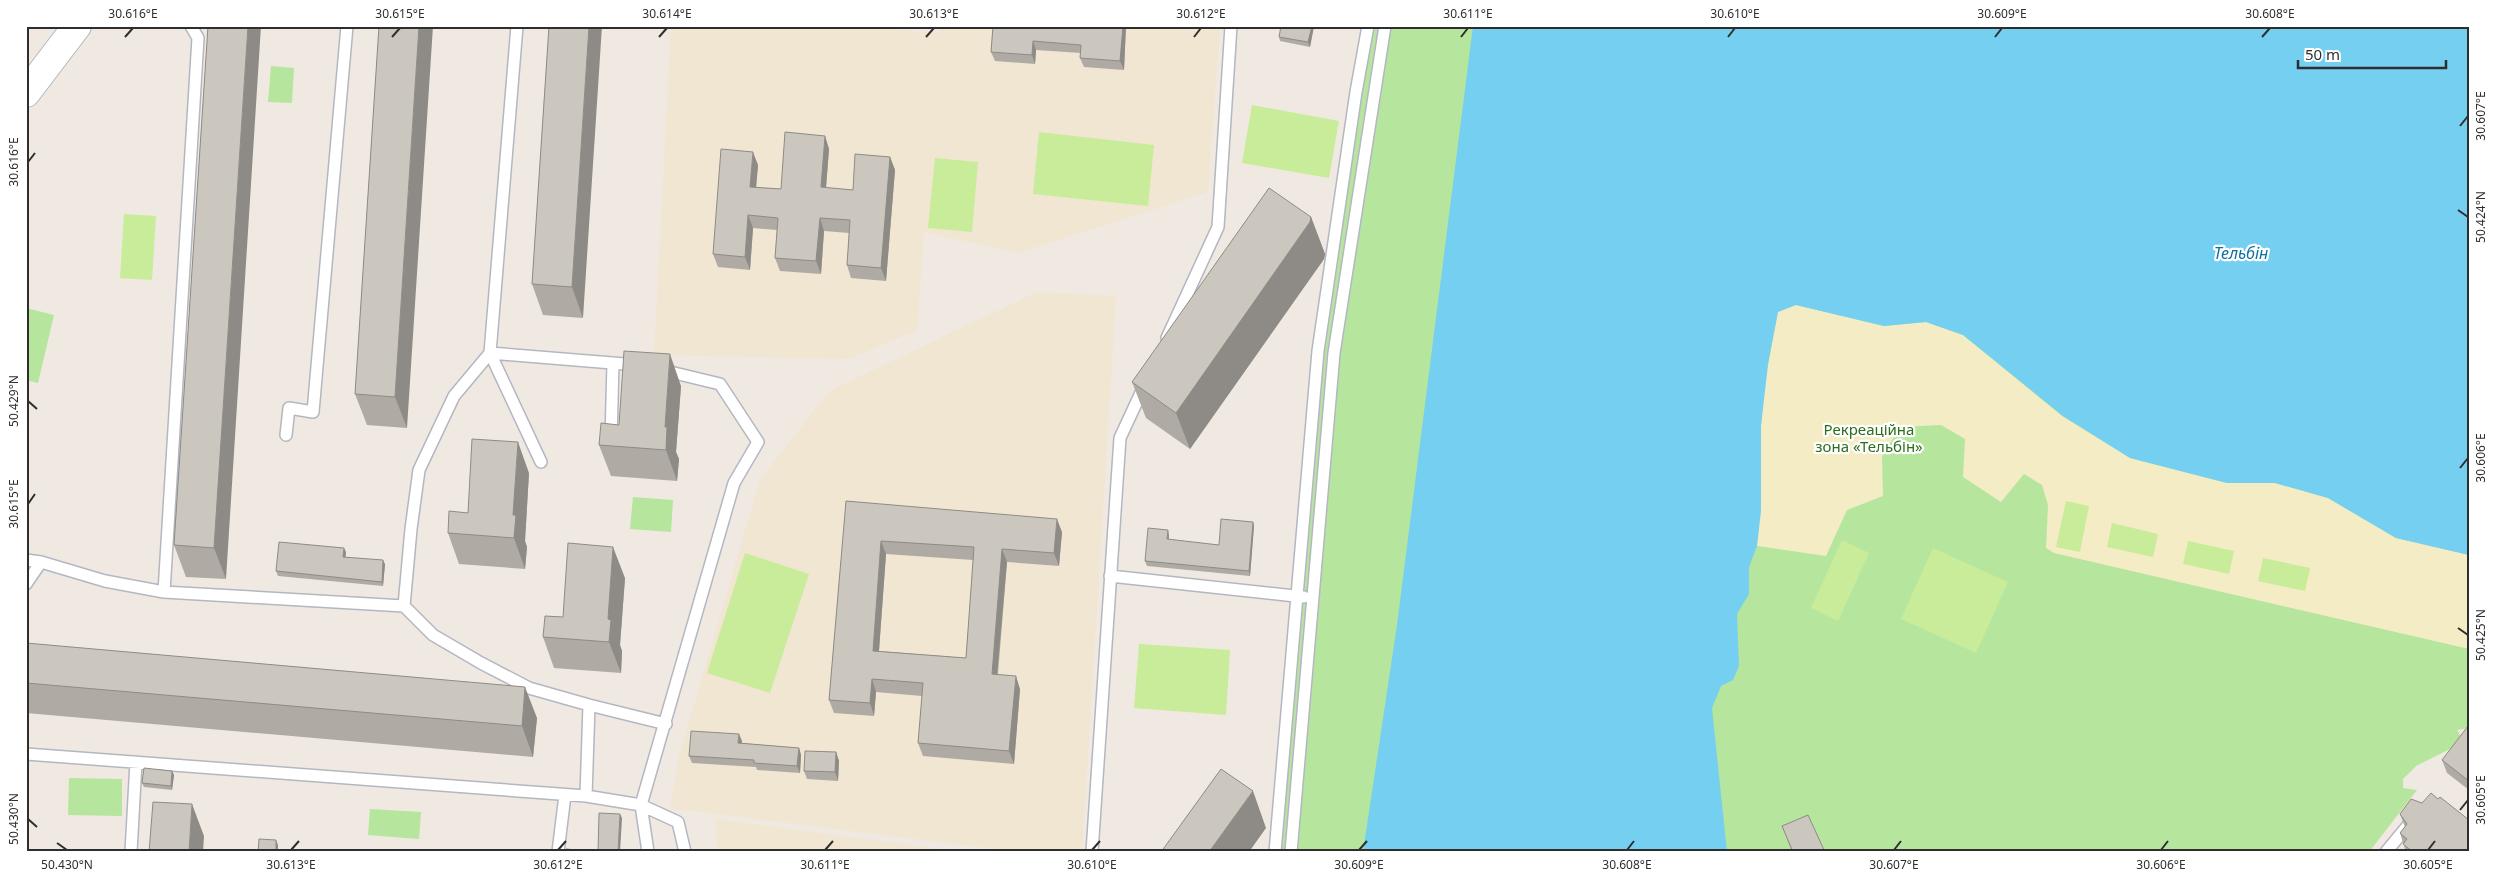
<svg xmlns="http://www.w3.org/2000/svg" width="2495" height="878" font-family="'Noto Sans',sans-serif">
<style>
.education{fill:#f0e6d1}
.green{fill:#b6e59e}
.sand{fill:#f3ecc5}
.pitch{fill:#c9ec9a}
.water{fill:#75cff0}
.lines{fill:none;stroke-linecap:round;stroke-linejoin:round}
.lane-casing{stroke:#b4b7c1;stroke-width:14}
.secondary-casing{stroke:#b4b7c1;stroke-width:30}
.lane{stroke:#fff;stroke-width:11}
.secondary{stroke:#fff;stroke-width:28}
.wall{fill:#afaba4;fill-rule:evenodd}
.shaded-wall{fill:#8e8b86}
.building{fill:#cbc7bf;stroke:#8e8b86;fill-rule:evenodd}
.ticks{fill:none;stroke:#2e2e2e;stroke-width:2}
.labels{text-anchor:middle;stroke-width:4.5;stroke-linejoin:round;paint-order:stroke}
.park-label{font-size:15px;fill:#2c6e1b;stroke:#fff}
.water-label{font-size:16px;font-style:italic;fill:#0d6fa3;stroke:#fff}
.neatline{fill:none;stroke:#2e2e2e;stroke-width:2}
.ticks-label{font-size:12px;text-anchor:middle;fill:#2e2e2e}
</style>
<rect width="100%" height="100%" fill="#efe9e1"/>
<path class="education" d="M671 26H861L938 33 939 26H1220L1208 192 1018 253 924 232 917 330 849 359 654 355Z
M1037 292 1116 296 1082 852H1018L670 808 679 756 760 480 829 391Z
M716 819 962 852H717Z"/>
<path class="green" d="M1372 26H2469V728L2457 730 2464 742 2416 766 2403 779V788L2417 790 2369 852H1269L1321 338Z
M271 66 294 68 292 103 268 102Z
M26 308 54 315 38 383 26 380Z
M633 497 673 500 671 532 630 529Z
M69 778 122 779V816L68 815Z
M370 809 421 812 419 839 368 835Z"/>
<path class="sand" d="M1796 305 1884 326 1926 322 1963 335 2062 416 2130 458 2227 483H2275L2328 498 2396 538 2469 555V649L2054 553 2046 548 2048 505 2042 485 2024 474 2001 502 1963 477 1965 439 1941 425 1900 427 1882 456 1883 496 1847 510 1826 556 1757 546C1761 506 1758 466 1761 426 1763 388 1771 349 1778 311Z"/>
<path class="pitch" d="M1252 105 1339 121 1329 178 1242 163Z
M1039 132 1154 145 1148 206 1033 194Z
M935 158 978 162 972 232 928 228Z
M124 214 156 216 152 280 120 278Z
M2066 501 2089 506 2080 552 2056 547Z
M2112 523 2158 534 2153 557 2107 547Z
M1842 540 1869 553 1838 621 1811 608Z
M2188 541 2234 551 2229 574 2183 564Z
M1933 548 2008 582 1976 653 1901 619Z
M745 553 809 574 770 693 707 673Z
M2263 558 2310 568 2305 591 2258 581Z
M1139 644 1230 650 1226 715 1134 708Z"/>
<path class="water" d="M1473 26H2469V555L2396 538 2328 498 2275 483H2227L2130 458 2063 416 1963 335 1926 322 1884 326 1796 305 1778 312 1768 364 1761 426V511L1757 546 1749 567V594L1737 614 1739 666 1733 680 1721 686 1712 708 1727 852H1363L1397 625Z"/>
<g class="lines">
<defs>
<path id="lane" d="M1167 338 1218 227 1231 26
M286 435 289 408 313 412 347 26
M611 439 613 363
M541 462 490 353 637 365
M26 560 41 562 105 581 164 592 404 606 433 635 481 663 529 688 589 705 586 796
M1110 576 1304 597
M26 584 41 562
M164 592 198 38 191 26
M404 606 411 529 419 470 454 396 490 353 517 26
M589 705 666 724
M26 754 586 796 641 805 678 822 685 852
M131 852 136 762
M558 852 565 795
M648 852 641 805 734 483 758 442 720 384 662 370
M1092 852 1120 438 1145 384
M1275 852 1318 351 1356 92 1368 26
M1291 852 1334 353 1385 26
M2386 852 2410 823"/>
<path id="secondary" d="M26 93 77 26"/>
</defs>
<use href="#lane" class="lane-casing"/>
<use href="#secondary" class="secondary-casing"/>
<use href="#lane" class="lane"/>
<use href="#secondary" class="secondary"/>
</g>
<path class="wall" d="M208 26 226 579 186 577 174 545Z
M379 26 407 428 367 425 355 394Z
M549 26 583 318 543 315 532 284Z
M993 26H1126L1124 70 1084 67 1080 58 1081 53 1036 50 1035 64 995 61 991 52Z
M1314 26 1310 47 1280 41 1279 37Z
M825 136 829 149 826 188 853 190 890 157 895 170 886 281 851 278 847 265 849 233 824 231 821 274 780 271 775 258 777 230 753 228 750 270 718 267 713 254 758 165 756 187 781 189Z
M1311 217 1325 254 1324 259 1190 449 1146 418 1132 382Z
M681 386 676 452 679 459 677 481 611 476 599 445 619 425Z
M529 473 525 541 527 547 525 569 459 564 448 533 468 513Z
M846 501 1062 532 1059 566 1007 562 998 674 1020 689 1014 764 923 756 918 743 922 696 876 692 874 716 834 713 829 700ZM886 554 973 560 966 658 879 651Z
M1253 522 1254 526 1250 576 1147 566 1145 561 1169 535V540L1219 545Z
M346 552 345 557 385 564 383 586 278 576 276 571Z
M625 578 620 645 622 651 621 673 554 668 543 637 563 617Z
M26 643 537 718 533 757 26 713Z
M2469 727V790L2447 773 2442 760Z
M742 741 741 743 799 748 801 755 800 773 757 770 756 767 692 763 689 756Z
M836 752 839 761 838 781 807 779 804 771Z
M172 771 174 775 172 790 144 787 142 783Z
M2438 799 2469 852H2406L2400 833 2405 827 2400 814 2422 803Z
M1782 826 1825 852H1792Z"/>
<path class="shaded-wall" d="M248 26H261L226 579 214 548Z
M419 26H433L407 428 395 397Z
M589 26H602L583 318 572 287Z
M1123 26H1126L1124 70 1120 61Z
M1312 26H1314L1310 47 1308 42Z
M1033 41 1036 50 1035 64 1032 55Z
M825 136 829 149 825 200 821 187Z
M753 152 758 165 755 200 750 187Z
M890 157 895 170 886 281 881 268Z
M748 215 753 228 750 270 745 257Z
M1311 217 1325 254 1324 259 1190 449 1176 413Z
M820 218 824 231 821 274 816 261Z
M670 354 681 386 676 452 679 459 677 481 666 450 665 427Z
M518 442 529 473 525 541 527 547 525 569 514 538 513 515Z
M1057 519 1062 532 1059 566 1054 553Z
M1253 522 1254 526 1250 576 1249 571Z
M1168 530 1169 535 1168 544 1167 539Z
M881 541 886 554 878 664 873 651Z
M613 547 625 578 620 645 622 651 621 673 609 642 608 619Z
M344 548 346 552 345 562 343 557Z
M1002 549 1007 562 996 687 992 674Z
M383 560 385 564 383 586 382 582Z
M1016 676 1020 689 1014 764 1009 751Z
M872 679 876 692 874 716 870 703Z
M525 687 537 718 533 757 522 726Z
M739 734 742 741 741 750 738 743Z
M799 748 801 755 800 773 797 766Z
M836 752 839 761 838 781 835 772Z
M172 771 174 775 172 790 171 786Z
M1253 791 1266 828 1249 852H1209Z
M192 804 204 836 203 852H189Z
M620 814 622 818 620 852H618Z
M276 840 278 845V852H276Z"/>
<path class="building" d="M208 26H248L214 548 174 545Z
M379 26H419L395 397 355 394Z
M549 26H589L572 287 532 284Z
M993 26H1123L1120 61 1080 58 1081 45 1033 41 1032 55 991 52Z
M1281 26H1312L1308 42 1279 37Z
M785 132 825 136 821 187 853 190 855 154 890 157 881 268 847 265 850 220 820 218 816 261 775 258 778 218 748 215 745 257 713 254 721 149 753 152 750 187 781 189Z
M1269 188 1311 217 1310 222 1176 413 1132 382Z
M624 351 670 354 665 427H667L666 450 599 445 601 423 619 425Z
M472 439 518 442 513 515H516L514 538 448 533 449 511 468 513Z
M846 501 1057 519 1054 553 1002 549 992 674 1016 676 1009 751 918 743 923 683 872 679 870 703 829 700ZM881 541 974 547 966 658 873 651Z
M1221 519 1253 522 1249 571 1145 561 1148 528 1168 530 1167 539 1219 545Z
M279 542 344 548 343 557 383 560 382 582 276 571Z
M568 543 613 547 608 619 611 620 609 642 543 637 545 616 563 617Z
M26 643 525 687 522 726 26 683Z
M2468 726 2469 727V781L2442 760Z
M691 731 739 734 738 743 799 748 797 766 754 763V760L689 756Z
M805 751 836 752 835 772 804 771Z
M144 768 172 771 171 786 142 783Z
M1221 769 1253 791 1209 852H1161Z
M2431 793 2438 799 2440 797 2469 820V852H2413L2403 844 2407 839 2400 833 2407 824 2400 814 2411 799 2422 803Z
M153 802 192 804 189 852H149Z
M599 813 620 814 618 852H598Z
M1808 815 1825 852H1793L1782 826Z
M259 839 276 840V852H258Z
M566 849 597 852H566Z"/>
<path class="ticks" d="M125 37 133 28M392 37 400 28M659 37 667 28M926 37 934 28M1194 37 1201 28M1461 37 1468 28M1728 37 1735 28M1995 37 2002 28M2262 37 2270 28M2460 126 2468 116M28 162 35 153M2458 210 2468 217M28 401 37 409M2460 468 2468 458M28 504 35 494M2458 628 2468 635M2460 810 2468 800M28 819 37 827M57 843 67 850M291 850 299 841M558 850 566 841M825 850 833 841M1092 850 1100 841M1359 850 1367 841M1627 850 1634 841M1894 850 1901 841M2161 850 2168 841M2428 850 2435 841"/>
<g class="labels">
<g class="park-label">
<text x="1869" y="435">Рекреаційна<tspan x="1869" dy="17">зона «Тельбін»</tspan></text>
</g>
<g class="water-label">
<text x="2241" y="259">Тельбін</text>
</g>
</g>
<rect width="2495" height="878" fill="none" stroke="#ffffff" stroke-width="55"/>
<path d="M2298 60v8h148v-8" fill="none" stroke="#2e2e2e" stroke-width="2.5"/>
<text x="2305" y="60" font-size="15" fill="#2e2e2e" stroke="#ffffff" stroke-width="4" paint-order="stroke">50 m</text>
<rect x="28" y="28" width="2440" height="822" class="neatline"/>
<g class="ticks-label">
<text x="133" y="18">30.616°E</text>
<text x="400" y="18">30.615°E</text>
<text x="667" y="18">30.614°E</text>
<text x="934" y="18">30.613°E</text>
<text x="1201" y="18">30.612°E</text>
<text x="1468" y="18">30.611°E</text>
<text x="1735" y="18">30.610°E</text>
<text x="2002" y="18">30.609°E</text>
<text x="2270" y="18">30.608°E</text>
<text transform="translate(2481 116) rotate(-90)" y="4">30.607°E</text>
<text transform="translate(14 162) rotate(-90)" y="4">30.616°E</text>
<text transform="translate(2481 217) rotate(-90)" y="4">50.424°N</text>
<text transform="translate(14 401) rotate(-90)" y="4">50.429°N</text>
<text transform="translate(2481 458) rotate(-90)" y="4">30.606°E</text>
<text transform="translate(14 504) rotate(-90)" y="4">30.615°E</text>
<text transform="translate(2481 635) rotate(-90)" y="4">50.425°N</text>
<text transform="translate(2481 800) rotate(-90)" y="4">30.605°E</text>
<text transform="translate(14 819) rotate(-90)" y="4">50.430°N</text>
<text x="67" y="869">50.430°N</text>
<text x="291" y="869">30.613°E</text>
<text x="558" y="869">30.612°E</text>
<text x="825" y="869">30.611°E</text>
<text x="1092" y="869">30.610°E</text>
<text x="1359" y="869">30.609°E</text>
<text x="1627" y="869">30.608°E</text>
<text x="1894" y="869">30.607°E</text>
<text x="2161" y="869">30.606°E</text>
<text x="2428" y="869">30.605°E</text>
</g>
</svg>
